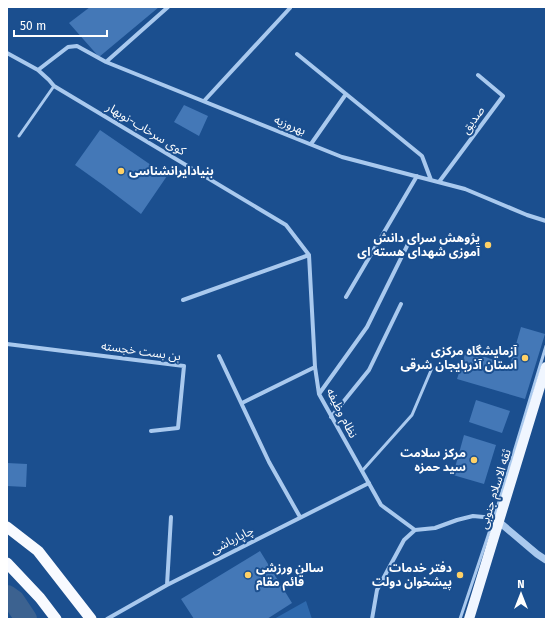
<svg xmlns="http://www.w3.org/2000/svg" width="553" height="626" font-family="'Fira Sans','Noto Sans Arabic',sans-serif">
<style>
.green{fill:#2e69ad}
.lines{fill:none;stroke-linecap:round;stroke-linejoin:round}
.river{stroke:#3c6290;stroke-width:22}
.building{fill:#4478b7}
.service{stroke:#a9c9ee;stroke-width:3}
.minor{stroke:#a9c9ee;stroke-width:4}
.tertiary{stroke:#a9c9ee;stroke-width:7}
.primary{stroke:#f0f6ff;stroke-width:10}
.trunk{stroke:#f8faff;stroke-width:11}
.poi-dot{fill:#ffd166;stroke:#1b4f8f;stroke-width:1.5}
.labels{text-anchor:middle;stroke-width:4;stroke-linejoin:round;paint-order:stroke}
.street-label{font-size:12px;fill:#fff;stroke:#1b4f8f}
.poi-label{font-size:12px;font-weight:bold;fill:#fff;stroke:#1b4f8f;text-anchor:end}
</style>
<rect width="100%" height="100%" fill="#1b4f8f"/>
<path class="green" d="M306 601 312 619H274Z"/>
<g class="lines">
<path class="river" d="M7 596 14 601 26 619"/>
</g>
<path class="building" d="M90 7H159L99 57 69 23Z
M184 105 208 116 199 136 174 122Z
M100 130 167 176 141 214 103 185 75 165Z
M521 327 545 334 525 399 457 379 466 351 510 365Z
M476 400 510 411 502 433 469 422Z
M464 435 496 445 484 484 453 475Z
M7 463 27 464 26 487 7 486Z
M260 551 292 603 267 619H194L181 599Z"/>
<g class="lines">
<path class="service" d="M19 136 54 86
M362 471 412 415 432 368
M460 619 494 518 546 346"/>
<path class="minor" d="M7 53 38 70 49 80 54 86 286 225 309 255
M297 54 422 156 431 180
M106 62 168 7
M38 70 68 47 77 46 106 62 342 157 465 189 527 215 546 221
M204 101 290 8
M311 144 346 94
M439 182 503 96 478 75
M309 255 315 367 319 394 381 505 415 530
M346 297 417 176
M183 300 309 255
M7 344 184 366 178 428 151 431
M219 356 269 462 300 517
M319 394 367 327 409 242
M242 403 315 367
M331 417 369 370 401 304
M167 585 171 517
M107 619 167 585 369 483
M372 619 377 590 404 540 415 530 435 528 457 520 473 516 494 518 498 521"/>
<path class="tertiary" d="M498 521 537 554 546 560"/>
<path class="primary" d="M469 619 546 367"/>
<path class="trunk" d="M7 527 38 551 91 619
M7 563 40 598 56 619"/>
</g>
<g class="poi-dot">
<circle cx="121" cy="171" r="4"/>
<circle cx="488" cy="245" r="4"/>
<circle cx="525" cy="358" r="4"/>
<circle cx="474" cy="460" r="4"/>
<circle cx="248" cy="575" r="4"/>
<circle cx="460" cy="575" r="4"/>
</g>
<g class="labels">
<g class="street-label">
<text transform="translate(473 120) rotate(-54)" y="4">صدیق</text>
<text transform="translate(290 125) rotate(22)" y="4">بهروزیه</text>
<text transform="translate(146 129) rotate(31)" y="4">کوی سرخاب-نوبهار</text>
<text transform="translate(141 351) rotate(8)" y="4">بن بست خجسته</text>
<text transform="translate(342 413) rotate(63)" y="4">نظام وظیفه</text>
<text transform="translate(495 489) rotate(-73)" y="4">ثقه الاسلام جنوبی</text>
<text transform="translate(232 540) rotate(-27)" y="4">چاپارباشی</text>
</g>
<g class="poi-label">
<text x="129" y="175" text-anchor="start">بنیادایرانشناسی</text>
<text x="480" y="242">پژوهش سرای دانش<tspan x="480" dy="14">آموزی شهدای هسته ای</tspan></text>
<text x="517" y="355">آزمایشگاه مرکزی<tspan x="517" dy="14">استان آذربایجان شرقی</tspan></text>
<text x="466" y="457">مرکز سلامت<tspan x="466" dy="14">سید حمزه</tspan></text>
<text x="256" y="572" text-anchor="start">سالن ورزشی<tspan x="256" dy="14">قائم مقام</tspan></text>
<text x="452" y="572">دفتر خدمات<tspan x="452" dy="14">پیشخوان دولت</tspan></text>
</g>
</g>
<rect width="553" height="626" fill="none" stroke="#ffffff" stroke-width="16"/>
<g transform="translate(521 594)" stroke="#1b4f8f" stroke-width="3" paint-order="stroke">
<path d="M0-3L7 15L0 10L-7 15Z" fill="#ffffff"/>
<text y="-6" font-size="11" font-weight="bold" text-anchor="middle" fill="#ffffff">N</text>
</g>
<path d="M14 30v6h93v-6" fill="none" stroke="#ffffff" stroke-width="2"/>
<text x="20" y="30" font-size="12" fill="#ffffff" stroke="#1b4f8f" stroke-width="3" paint-order="stroke">50 m</text>
</svg>
